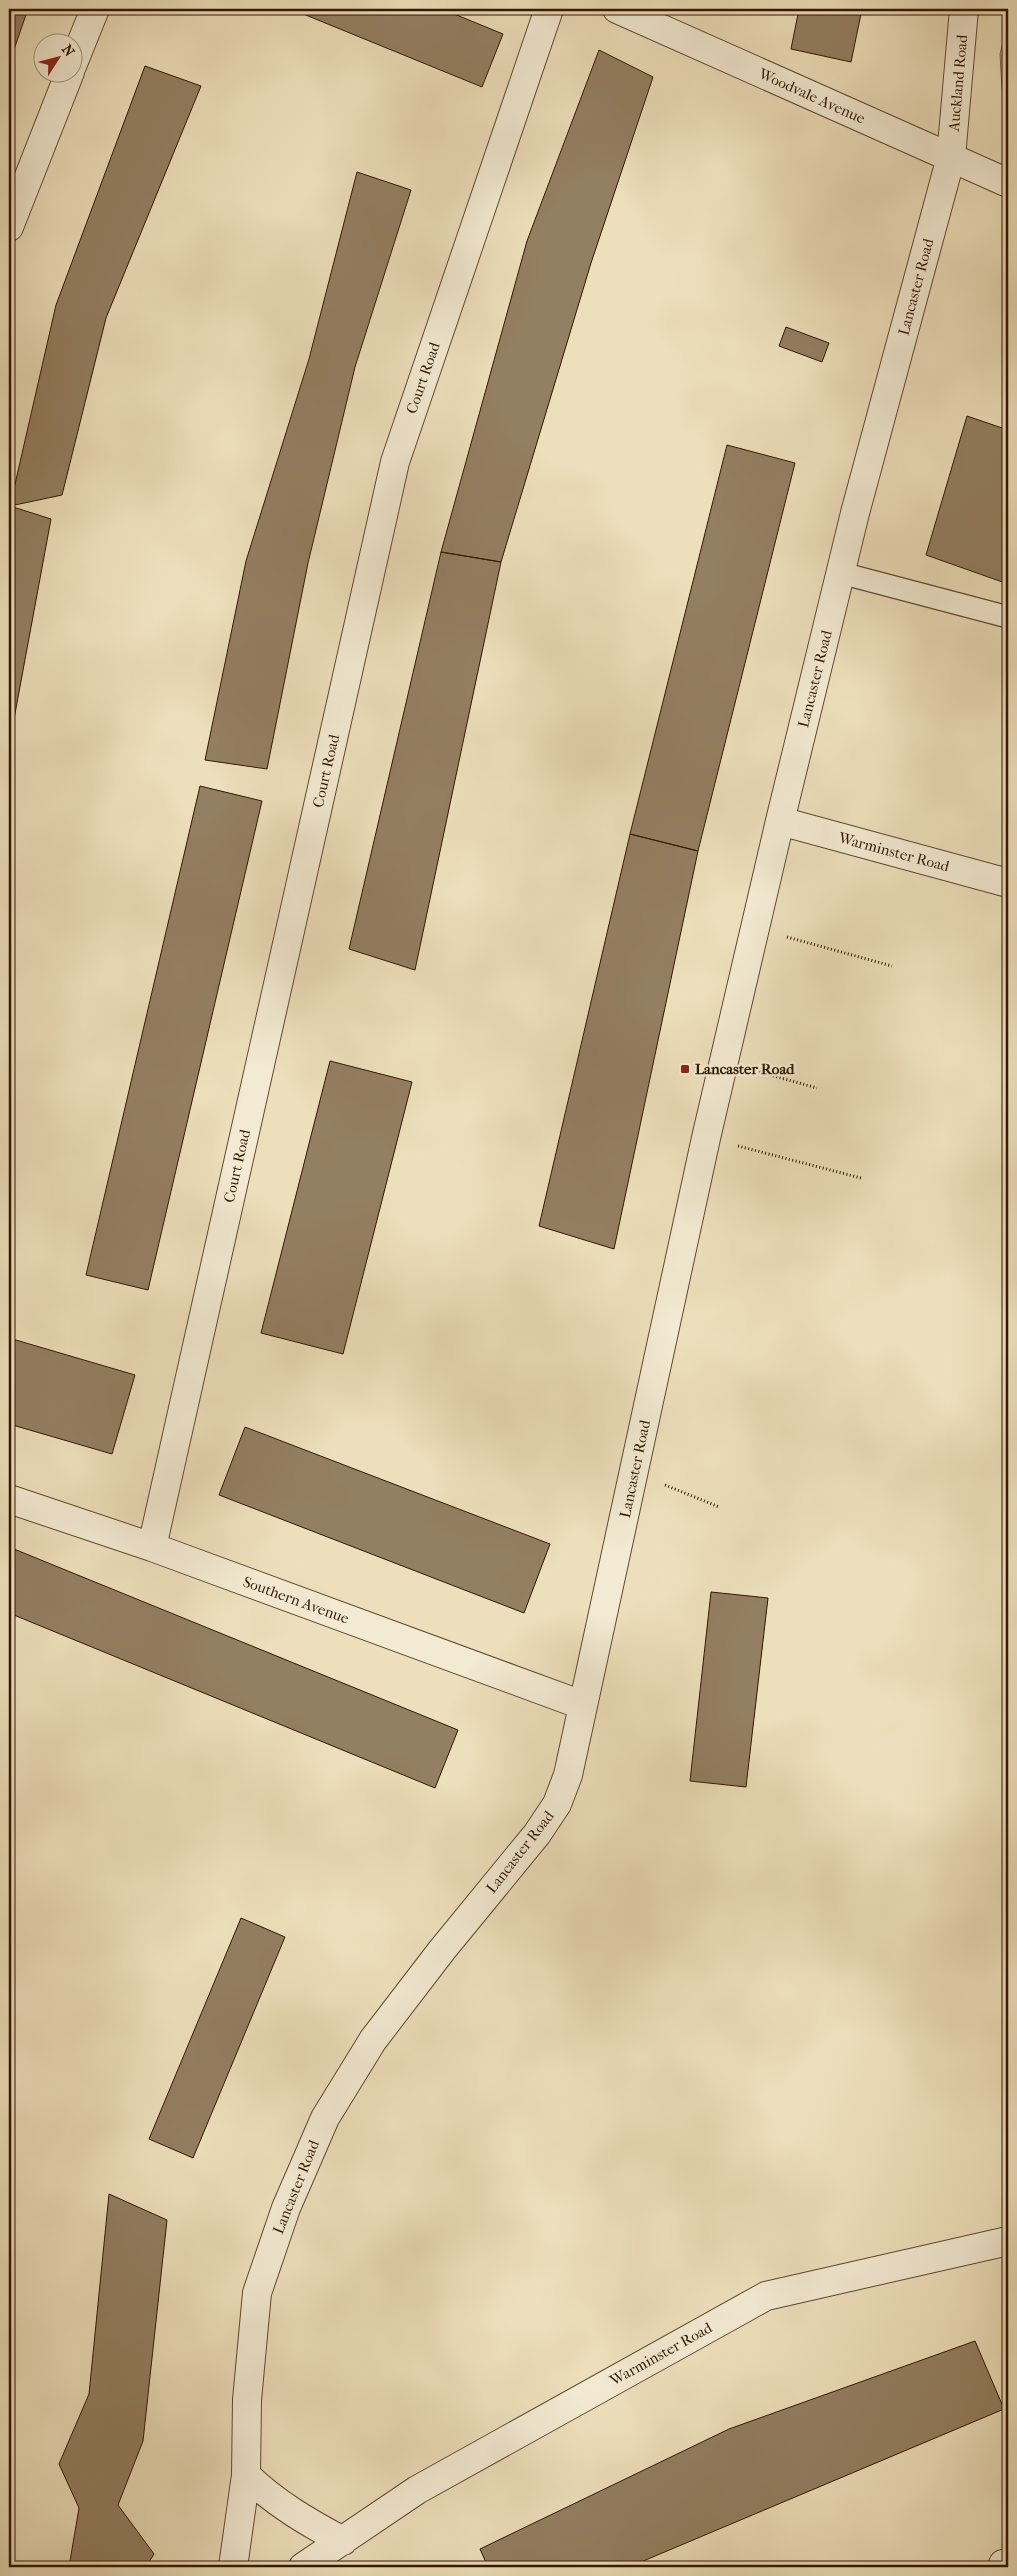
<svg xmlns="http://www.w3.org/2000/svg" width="1017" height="2576" font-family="'IM FELL French Canon',serif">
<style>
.forest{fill:url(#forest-crowns);stroke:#7f6a4e}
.building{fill:#937f61;stroke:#311700}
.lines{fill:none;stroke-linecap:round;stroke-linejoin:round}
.lane-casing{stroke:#60492f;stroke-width:24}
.street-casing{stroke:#60492f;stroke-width:30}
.path{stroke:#311700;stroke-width:3;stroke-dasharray:1 2.5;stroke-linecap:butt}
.lane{stroke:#f3ead3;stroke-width:21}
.street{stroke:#f3ead3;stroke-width:28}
.poi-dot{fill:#8f2418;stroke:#f3ead3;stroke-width:2}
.labels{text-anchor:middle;stroke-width:4.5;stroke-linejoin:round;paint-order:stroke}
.street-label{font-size:15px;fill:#311700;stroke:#f3ead3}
.poi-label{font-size:15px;font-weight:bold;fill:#311700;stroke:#f3ead3;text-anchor:start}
</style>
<defs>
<pattern id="forest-crowns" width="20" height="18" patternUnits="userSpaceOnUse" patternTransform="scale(1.25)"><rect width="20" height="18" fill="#cdbd9b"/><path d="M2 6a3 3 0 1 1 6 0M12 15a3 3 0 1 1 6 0" fill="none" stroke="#b0a284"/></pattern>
</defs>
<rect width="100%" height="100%" fill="#eddfbb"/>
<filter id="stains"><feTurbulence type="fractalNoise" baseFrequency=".004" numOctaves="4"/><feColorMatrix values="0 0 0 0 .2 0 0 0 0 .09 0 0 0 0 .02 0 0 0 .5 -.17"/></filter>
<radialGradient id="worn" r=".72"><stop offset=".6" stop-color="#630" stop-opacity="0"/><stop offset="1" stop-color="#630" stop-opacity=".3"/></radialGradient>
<path class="forest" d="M1008 23V108L1002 88 1000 54Z"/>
<path class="building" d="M9 9H28L9 64Z
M291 9H442L503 34 482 87Z
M799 9H862L851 62 791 49Z
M599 50 653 77 591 263 501 562 441 552 527 241Z
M145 66 201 86 106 318 62 495 10 506 56 305Z
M357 172 411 190 355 367 308 563 267 769 205 760 246 561 309 359Z
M786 327 829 343 822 362 779 346Z
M967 416 1008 430V584L926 555Z
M727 445 795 463 698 851 630 834Z
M10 506 51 519 9 746V511Z
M441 552 501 562 415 970 349 949Z
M200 786 262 801 148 1290 86 1275Z
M630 834 698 851 614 1249 539 1226Z
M330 1061 412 1082 343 1354 261 1333Z
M9 1338 135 1375 112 1454 9 1424Z
M245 1427 550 1544 524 1613 219 1495Z
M9 1547 458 1730 435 1788 9 1613Z
M711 1592 768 1598 746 1787 690 1781Z
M241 1918 285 1937 193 2158 149 2139Z
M109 2194 167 2220 143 2441 118 2505 154 2554 146 2567H69L79 2508 59 2464 89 2394Z
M975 2341 1004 2409 629 2567H488L480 2549 729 2429Z"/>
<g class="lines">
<defs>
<path id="lane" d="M841 573 1008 617"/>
<path id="street" d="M617 9 1008 183
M72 66 95 9
M9 227 70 72
M780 821 1008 883
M9 1499 152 1547 582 1705
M152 1547 395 462 549 9
M246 2475C275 2503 307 2522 343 2541
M1003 2564 1008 2563
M233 2567 246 2475 247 2400 257 2293 286 2208 306 2162 325 2118 373 2040 442 1950 537 1834 557 1804 568 1775 706 1138 780 821 855 513 951 157 964 9
M303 2567 417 2490 766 2296 1008 2241"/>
</defs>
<use href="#lane" class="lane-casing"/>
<use href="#street" class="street-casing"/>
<path class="path" d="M787 937 892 966
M756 1071 817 1088
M738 1146 861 1178
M665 1485 719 1507"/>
<use href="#lane" class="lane"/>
<use href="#street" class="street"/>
</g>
<rect class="poi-dot" x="680" y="1064" width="10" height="10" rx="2.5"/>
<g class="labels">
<g class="street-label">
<text transform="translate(958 83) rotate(-85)" y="5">Auckland Road</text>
<text transform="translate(812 96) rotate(24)" y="5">Woodvale Avenue</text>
<text transform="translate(916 287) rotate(-75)" y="5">Lancaster Road</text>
<text transform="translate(423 378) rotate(-71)" y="5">Court Road</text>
<text transform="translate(815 679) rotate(-76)" y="5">Lancaster Road</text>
<text transform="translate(326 771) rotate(-77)" y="5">Court Road</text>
<text transform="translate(894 852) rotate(15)" y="5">Warminster Road</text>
<text transform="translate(237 1166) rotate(-77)" y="5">Court Road</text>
<text transform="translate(635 1469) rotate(-78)" y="5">Lancaster Road</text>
<text transform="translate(296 1600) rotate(20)" y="5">Southern Avenue</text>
<text transform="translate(520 1852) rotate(-52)" y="5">Lancaster Road</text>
<text transform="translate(296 2187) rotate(-68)" y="5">Lancaster Road</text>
<text transform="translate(661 2354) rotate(-29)" y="5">Warminster Road</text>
</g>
<g class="poi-label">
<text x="695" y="1074">Lancaster Road</text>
</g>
</g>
<rect width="1017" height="2576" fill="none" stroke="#eddfbb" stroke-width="30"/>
<rect x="10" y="10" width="997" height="2556" fill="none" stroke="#311700" stroke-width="2.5"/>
<rect x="15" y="15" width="987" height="2546" fill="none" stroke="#311700"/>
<g transform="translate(58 58) rotate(54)"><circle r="24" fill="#f3ead3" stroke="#a5967f"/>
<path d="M0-4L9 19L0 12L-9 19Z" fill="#8f2418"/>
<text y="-8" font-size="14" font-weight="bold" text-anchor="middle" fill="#311700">N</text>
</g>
<rect width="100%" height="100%" filter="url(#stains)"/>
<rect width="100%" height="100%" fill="url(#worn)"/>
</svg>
